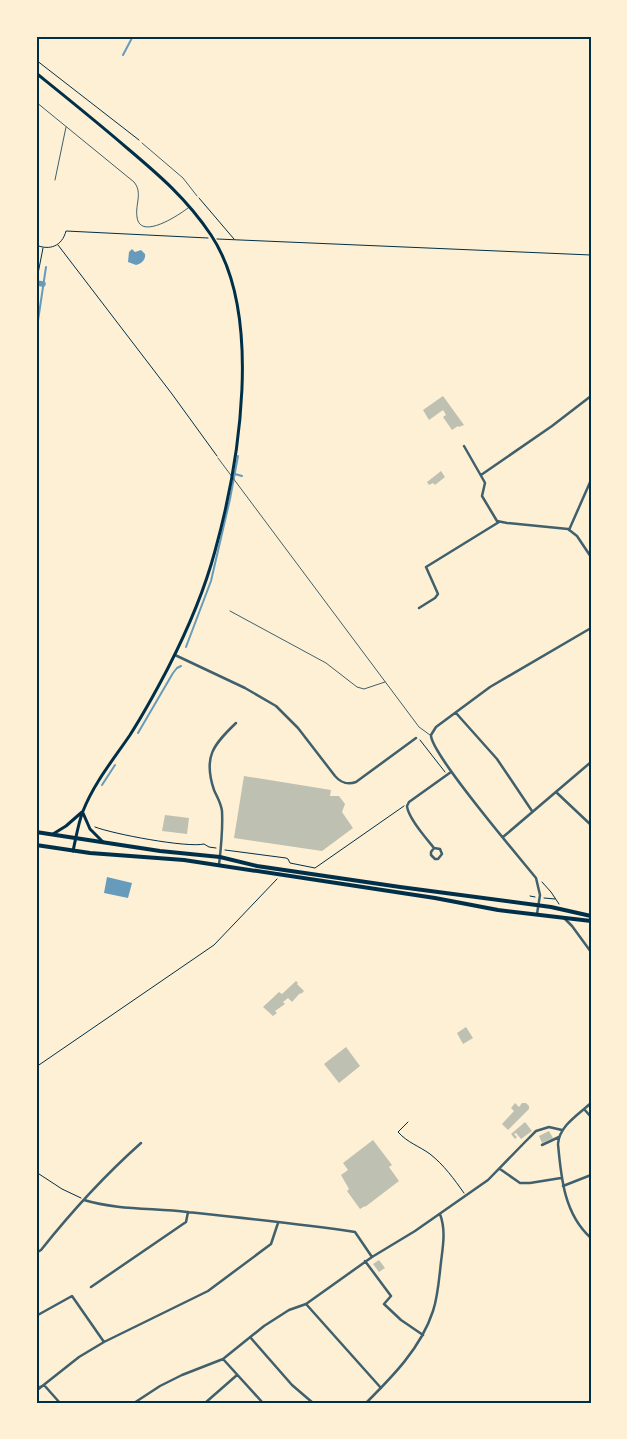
<svg xmlns="http://www.w3.org/2000/svg" width="627" height="1439" font-family="'Fira Sans',sans-serif">
<style>
.water{fill:#669bbc}
.lines{fill:none;stroke-linecap:round;stroke-linejoin:round}
.stream{stroke:#669bbc;stroke-width:2}
.canal{stroke:#669bbc;stroke-width:5.5}
.building{fill:#bec0b2}
.path{stroke:#003049;stroke-width:1}
.service{stroke:#3f606c;stroke-width:1}
.minor{stroke:#3f606c;stroke-width:2.5}
.secondary{stroke:#003049;stroke-width:3}
.primary{stroke:#003049;stroke-width:4}
.neatline{fill:none;stroke:#003049;stroke-width:2}
</style>
<rect width="100%" height="100%" fill="#fdf0d5"/>
<path class="water" d="M132 249 135 252 141 250 145 254C146 260 141 264 136 265L128 262 129 252Z
M107 877 132 883 128 898 104 893Z"/>
<g class="lines">
<path class="stream" d="M123 55 133 36
M36 334 46 267
M235 474 242 476
M186 647 211 581 230 499 238 456
M138 733 173 673 177 668 181 666
M102 785 115 765"/>
<path class="canal" d="M36 283 43 284"/>
</g>
<path class="building" d="M443 396 464 425 459 427 458 426 452 430 443 417 446 415 443 410 429 420 423 410Z
M441 471 445 477 435 485 433 483 429 485 427 482Z
M244 776 331 790 330 796H339L345 804 342 812 353 828 322 851 234 838Z
M165 815 189 818 187 834 162 831Z
M296 981 298 983 297 984 304 991 301 994 300 993 292 1002 288 998 283 1002 285 1004 275 1011 277 1013 273 1016 263 1007 279 992 282 994Z
M466 1027 473 1038 463 1044 457 1033Z
M346 1047 360 1066 339 1083 324 1064Z
M515 1103 519 1107 522 1103H526L529 1106V1109L508 1130 502 1124 514 1111 511 1108Z
M525 1122 532 1131 521 1139 516 1133 514 1134 517 1137 515 1139 511 1134Z
M549 1131 553 1138 542 1143 539 1136Z
M373 1140 392 1165 389 1167 399 1181 365 1207V1206L360 1209 347 1191 349 1189 341 1175 348 1170 343 1163Z
M379 1260 385 1268 379 1272 373 1264Z"/>
<g class="lines">
<path class="path" d="M36 60 139 140
M199 198 234 239
M217 239 591 255
M36 245C50 251 62 246 66 231L208 238
M58 245 172 394 217 456
M36 284 43 248
M420 740 445 772
M95 827C113 834 187 848 204 844L209 847 216 848
M225 850 286 858 288 859 290 863 315 868 404 806
M542 882 551 892 559 904
M530 896 535 897
M544 898 555 899
M36 1067 214 945 277 879
M408 1122 398 1132C408 1143 419 1146 430 1154 444 1165 454 1179 464 1193
M36 1172 62 1189 81 1198"/>
<path class="service" d="M36 102 134 182C143 193 135 204 137 217 140 241 179 215 188 208
M142 143 183 178 197 196
M55 180 66 127
M218 458 419 727 430 735
M230 611 326 663 357 687 364 689 385 682
M36 1387 41 1386"/>
<path class="minor" d="M464 446 484 481 485 483 482 496 497 521 507 523 568 529 577 536 591 557
M481 475 552 426 591 396
M569 530 591 480
M419 608 435 598 438 594 426 567 499 522
M175 655 245 688 276 706 298 728 335 776C341 783 347 785 356 782L416 738
M456 713 497 759 532 811
M556 792 591 825
M503 837 591 762
M434 848 431 852V855L435 859H438L442 854 440 849 434 848C426 838 408 818 407 806L409 802 451 772
M219 865C221 848 223 829 222 811 221 803 217 797 214 790 203 757 213 745 236 723
M537 914 540 895 536 878C519 857 430 753 431 735L436 727 490 687 591 628
M564 918 572 926 591 952
M591 1103C579 1114 559 1126 558 1144 561 1177 564 1214 591 1238
M584 1109 591 1117
M542 1145 559 1137
M500 1169 520 1183H530L561 1178
M563 1186 591 1175
M84 1200C117 1210 154 1208 187 1212 243 1218 300 1224 355 1232L372 1257
M36 1253 41 1250C72 1211 104 1176 141 1143
M365 1261 391 1296 384 1304 401 1320 423 1335
M91 1287 186 1222 188 1212
M306 1304 381 1388
M36 1316 72 1296 104 1342
M250 1337 292 1385 313 1403
M223 1359 263 1403
M44 1385 60 1403
M36 1391 79 1357 104 1342 208 1291 271 1244 278 1223
M134 1403 160 1386 182 1375 223 1359 264 1326 289 1310 306 1304 372 1257 415 1231 488 1180 525 1142 536 1131 549 1127 562 1130
M205 1403 237 1375
M366 1403C392 1377 421 1348 433 1311 438 1296 439 1279 441 1262 443 1246 446 1230 440 1214"/>
<path class="secondary" d="M36 73C67 98 97 122 127 148 159 175 187 199 211 235 264 315 239 464 215 551 204 592 187 631 168 668 156 691 144 713 130 735 113 760 94 783 83 811 78 824 76 838 73 851
M83 813 90 829 103 842
M53 834 66 826 82 812
M589 1403 591 1400"/>
<path class="primary" d="M36 832 160 851 220 857 257 866 400 887 551 907 591 916
M36 845 90 853 184 860 435 898 498 910 591 921"/>
</g>
<rect width="627" height="1439" fill="none" stroke="#fdf0d5" stroke-width="75"/>
<rect x="38" y="38" width="552" height="1364" class="neatline"/>
</svg>
